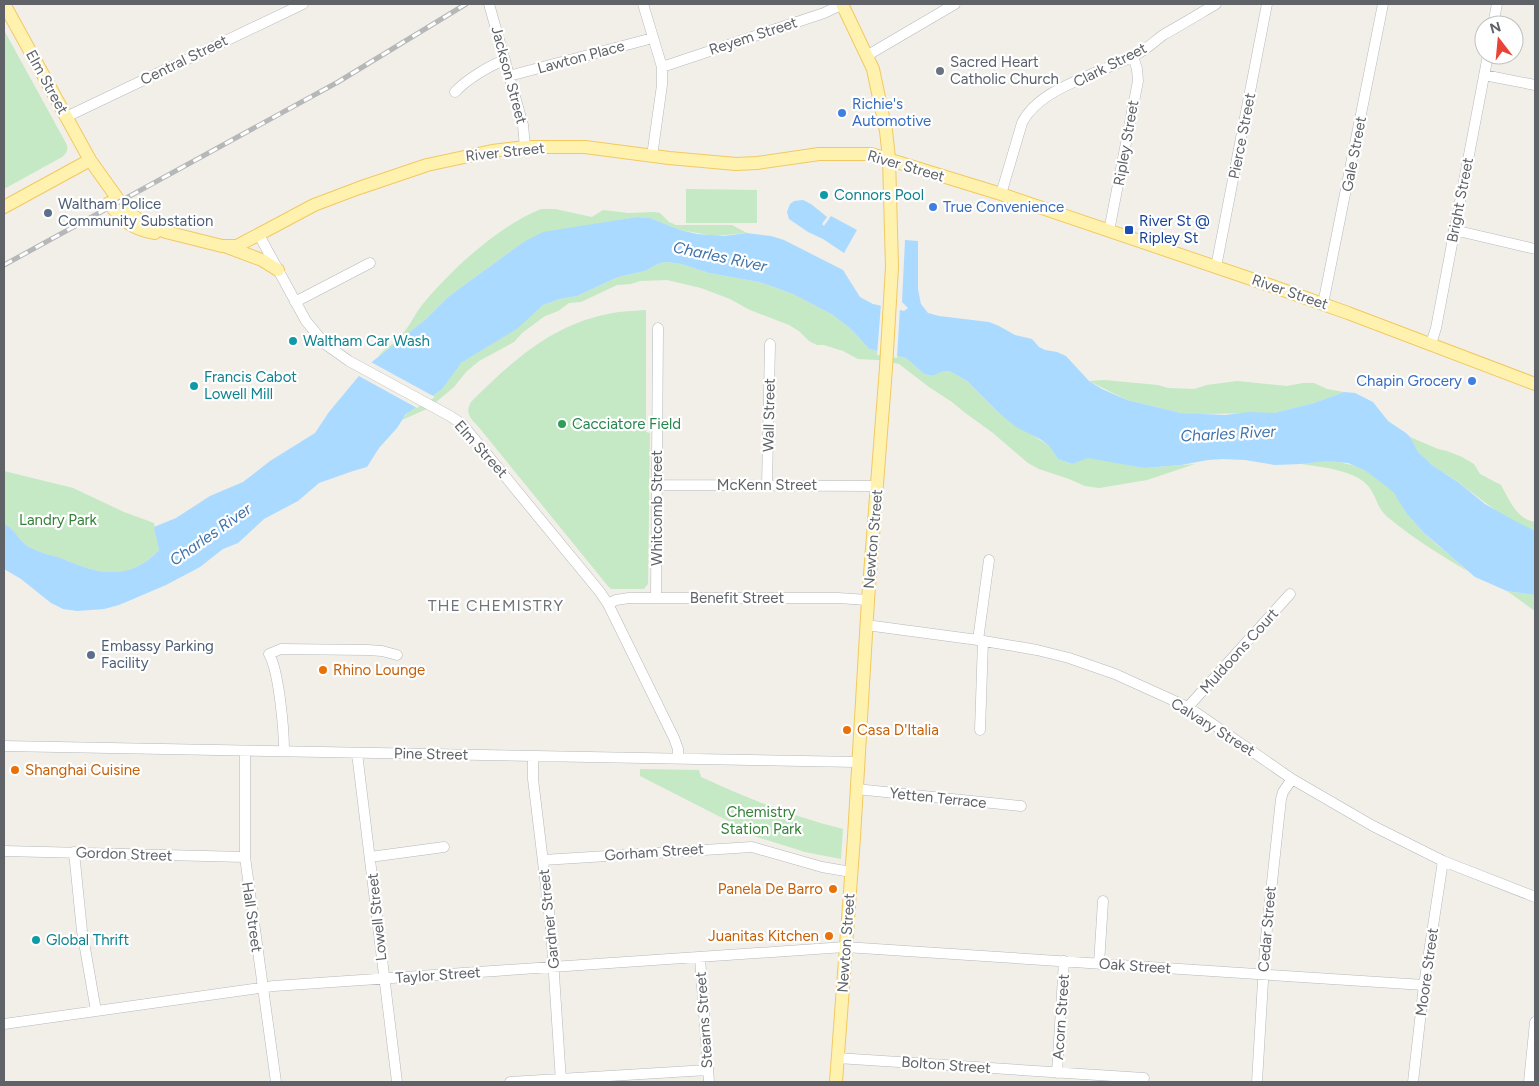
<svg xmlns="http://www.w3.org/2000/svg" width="1539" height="1086" font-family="Figtree,sans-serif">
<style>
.green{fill:#c5e8c5}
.water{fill:#aadaff}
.pier{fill:#f1efe8}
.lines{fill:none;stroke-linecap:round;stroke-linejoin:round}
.minor-casing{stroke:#b5b8bc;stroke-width:11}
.major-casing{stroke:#f2c960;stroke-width:14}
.minor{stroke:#fff;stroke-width:10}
.major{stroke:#fff2af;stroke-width:12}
.rail-casing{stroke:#b6b7b8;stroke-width:5}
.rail{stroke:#fff;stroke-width:3;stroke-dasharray:9;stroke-linecap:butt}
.worship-dot{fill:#6b7280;stroke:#fff;stroke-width:2}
.shop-dot{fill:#3f7fe0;stroke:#fff;stroke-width:2}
.culture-dot{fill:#0f9aa8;stroke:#fff;stroke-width:2}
.service-dot{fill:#5c6f8a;stroke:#fff;stroke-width:2}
.transit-dot{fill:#1a4fb4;stroke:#fff;stroke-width:2}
.leisure-dot{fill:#2e9e5b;stroke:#fff;stroke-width:2}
.food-dot{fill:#e8710a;stroke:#fff;stroke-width:2}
.labels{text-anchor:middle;stroke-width:4.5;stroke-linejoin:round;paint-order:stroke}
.street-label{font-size:15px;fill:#5f6368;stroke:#fff}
.worship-label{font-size:15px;fill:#5b616d;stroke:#fff;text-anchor:start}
.shop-label{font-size:15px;fill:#366cbe;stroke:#fff;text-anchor:start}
.culture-label{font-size:15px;fill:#0d838f;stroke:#fff;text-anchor:start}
.service-label{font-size:15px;fill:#4e5e75;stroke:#fff;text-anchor:start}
.transit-label{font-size:15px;fill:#164399;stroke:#fff;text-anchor:start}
.leisure-label{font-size:15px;fill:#27864d;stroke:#fff;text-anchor:start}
.park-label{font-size:15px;fill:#348238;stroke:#fff}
.food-label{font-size:15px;fill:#c56008;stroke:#fff;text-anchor:start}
.water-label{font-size:16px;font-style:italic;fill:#4174aa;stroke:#fff}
.neighbourhood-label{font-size:16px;letter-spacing:1px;fill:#70757a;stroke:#fff}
</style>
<rect width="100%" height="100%" fill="#f1efe8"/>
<path class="green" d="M4 30 67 145C68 151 66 154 62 157L4 189Z
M686 189 757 190V223H686Z
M541 209H555L592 217 603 210 628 213 655 212 660 213 669 222 676 225H732L747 233 715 236 680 230 650 218 637 217 585 226 522 243 448 297 425 320 378 357C384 348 393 345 400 337 409 328 414 315 422 305 453 268 497 227 541 209Z
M667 262 681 264 709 273 759 282 793 294 833 315 852 330 869 349 906 358 924 374 931 376 941 372 948 371 953 373 967 381 998 412 1049 446 1058 459 1072 464 1088 457 1144 468 1195 464 1147 480 1099 488 1085 486 1069 479 1039 469 1028 463 993 433 964 412 952 402 929 387 899 364 878 360 858 359 843 351 824 345H817L809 341 799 331 789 325 750 310 730 299 701 288 667 280 640 281 631 284 617 285 581 302 569 303 558 311 545 316 522 333 514 342 479 361 466 372 454 387 429 408 402 420 410 410 426 399 461 363 512 331 543 305 560 299 577 296 618 277 645 271 660 263Z
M646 310V432L650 433 648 584 644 589H611L607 585 477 425C470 419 465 412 471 402 510 363 551 325 608 314 620 311 634 311 646 310Z
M1104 380 1158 385 1168 388 1194 389 1207 385 1237 381 1287 386 1303 383H1314L1327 389 1344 392 1314 403 1274 413 1196 414 1181 413 1127 400 1089 381Z
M1410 437 1438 449 1447 451 1462 457 1474 464 1480 474 1501 485C1509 499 1516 519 1535 522V531C1505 520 1482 500 1457 481 1438 468 1418 460 1410 437Z
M1315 461C1345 459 1375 470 1394 493 1399 499 1402 507 1406 513 1412 520 1418 526 1424 533 1438 547 1454 557 1467 571 1441 555 1414 539 1390 519 1376 508 1378 499 1369 487 1356 470 1321 467 1301 464Z
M4 471 73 488 124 512 154 523 159 550C137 574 111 577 81 566 76 565 71 562 66 560 53 556 38 553 26 545 17 538 15 530 4 524Z
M1507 591 1535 595V611Z
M640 769 699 770 701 777C747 798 793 817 843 829L841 859 805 852 754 836H747L746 830 640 776Z"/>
<path class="water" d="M803 200 811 204 827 217 822 224 824 226 831 216 857 230 844 253 823 239 808 232 789 219 787 212 790 204 794 201Z
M637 217 650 218 680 230 697 234 724 236 747 233 771 236 784 240 843 270 860 297 873 304 904 311 908 308 902 302 905 240 918 241V289L921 304 928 313 939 316 989 322 999 326 1015 335 1032 339 1039 347 1045 350 1057 352 1066 356 1089 381 1102 389 1127 400 1181 413 1225 415 1250 412 1274 413 1314 403 1344 392 1355 393 1373 402 1388 421 1406 433 1410 437 1418 452 1432 465 1458 482 1485 504 1517 522 1535 531V595L1507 591 1475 577 1424 533 1406 513 1394 493 1386 486 1366 471 1348 463 1326 461 1301 464 1275 465 1245 460 1223 459 1208 460 1181 465 1144 468 1088 458 1072 464 1058 459 1049 446 1040 439 1016 427 998 412 967 381 953 373 948 371 941 372 932 376 924 374 906 358 869 349 852 330 833 315 793 294 759 282 709 273 681 264 667 262 660 263 645 271 618 277 577 296 560 299 543 305 518 328 461 363 442 389 406 414 397 428 379 448 367 467 353 471 319 483 298 501 264 519 238 543 223 549 200 567 166 585 119 605 104 609 77 611 63 609 51 603 21 579 4 569V524C16 530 17 538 26 545 36 552 51 555 63 559 69 561 74 564 81 566 111 577 137 574 159 550L154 527 176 518 210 496 243 482 270 461 315 433 329 412 368 365 425 320 448 297 522 243 543 232Z"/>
<path class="pier" d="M881 304 900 307 897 358 877 355Z
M369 361 435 397 417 408 357 375Z"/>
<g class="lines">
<defs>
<path id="minor" d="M489 4 523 125 525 147
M643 4 662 67V85L652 156
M1493 25 1497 4
M868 55 955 4
M662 67 824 13 843 4
M1484 75 1535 85
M509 76 653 38
M455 92C466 80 490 65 505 60
M66 117 303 4
M1001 194 1022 123C1040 86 1104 73 1139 53 1148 48 1155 41 1163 35 1181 25 1199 14 1216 4
M1454 230 1535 249
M1109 231 1138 81 1137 69 1133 56
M259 235 306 321 325 344 349 361 450 416 462 424 600 592 608 604 674 738 678 749V758
M1216 267 1267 4
M295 302 370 263
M1323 304 1383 4
M1431 344 1436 328 1488 55
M657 485 877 486
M767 485 770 344
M656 598 658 328
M608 604 616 600 629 598H838L868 600
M866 625 978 640 1037 650 1069 658 1115 674 1188 707 1292 779 1373 826 1443 861 1535 897
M978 640 989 560
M1188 707 1290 594
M980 730 983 641
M4 746 857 762
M245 751V857L276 1082
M284 751C284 730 279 671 269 654L281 649 368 650 382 651 397 655
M357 753 397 1082
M533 756V779L551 928 561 1082
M856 789 1021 806
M4 851 245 857
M74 852 82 931 96 1011
M370 857 444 847
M543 860 752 847 822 867 851 872
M700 958 709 1082
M1099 964 1103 901
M4 1024 274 986 845 947 1424 985
M837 1058 1144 1078
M1057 1073 1064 961
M510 1082 708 1070
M1257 1082 1265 947 1281 799 1283 792 1292 779
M1413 1082 1424 985 1443 861
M1529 1082 1535 1022"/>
<path id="major" d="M4 4 90 160 125 209 139 220 166 232 222 246H237L314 205 359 188 427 165 492 151 525 147H585L669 158 736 164 757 163 819 154H871L1001 194 1269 285 1348 313 1535 384
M109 203C121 220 134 230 155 233
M4 207 90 160
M227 247 262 260 278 270
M836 1082 854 837 868 600 886 368 892 267 889 158 886 131 873 69 842 4"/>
</defs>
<use href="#minor" class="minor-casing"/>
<use href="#major" class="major-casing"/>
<use href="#minor" class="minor"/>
<use href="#major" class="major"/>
<defs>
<path id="rail" d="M4 265 338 82 466 4"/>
</defs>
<use href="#rail" class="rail-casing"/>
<use href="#rail" class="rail"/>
</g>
<circle class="worship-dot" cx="940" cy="71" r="5"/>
<g class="shop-dot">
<circle cx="842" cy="113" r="5"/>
<circle cx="933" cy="207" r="5"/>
<circle cx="1472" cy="381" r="5"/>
</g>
<g class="culture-dot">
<circle cx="824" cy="195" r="5"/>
<circle cx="293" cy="341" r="5"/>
<circle cx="194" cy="386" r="5"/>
<circle cx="36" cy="940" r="5"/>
</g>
<g class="service-dot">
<circle cx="48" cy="213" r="5"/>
<circle cx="91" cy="655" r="5"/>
</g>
<rect class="transit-dot" x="1124" y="225" width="10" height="10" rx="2.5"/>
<circle class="leisure-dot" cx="562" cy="424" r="5"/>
<g class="food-dot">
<circle cx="323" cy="670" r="5"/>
<circle cx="847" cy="730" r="5"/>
<circle cx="15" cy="770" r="5"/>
<circle cx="833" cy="889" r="5"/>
<circle cx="829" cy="936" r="5"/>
</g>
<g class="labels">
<g class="street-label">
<text transform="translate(753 36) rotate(-18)" y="5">Reyem Street</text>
<text transform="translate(581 57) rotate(-15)" y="5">Lawton Place</text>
<text transform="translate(184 60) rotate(-26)" y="5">Central Street</text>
<text transform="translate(1110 65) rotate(-27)" y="5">Clark Street</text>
<text transform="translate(509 75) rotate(75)" y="5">Jackson Street</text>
<text transform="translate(47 82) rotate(61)" y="5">Elm Street</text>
<text transform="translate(1242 136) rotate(-79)" y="5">Pierce Street</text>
<text transform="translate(1126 143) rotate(-80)" y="5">Ripley Street</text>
<text transform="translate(505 152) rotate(-6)" y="5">River Street</text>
<text transform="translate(1354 154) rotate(-79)" y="5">Gale Street</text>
<text transform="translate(906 166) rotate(16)" y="5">River Street</text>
<text transform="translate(1460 200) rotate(-79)" y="5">Bright Street</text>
<text transform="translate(1290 292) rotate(19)" y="5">River Street</text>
<text transform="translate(769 415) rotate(-89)" y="5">Wall Street</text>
<text transform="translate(481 449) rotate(48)" y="5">Elm Street</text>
<text x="767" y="490">McKenn Street</text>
<text transform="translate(657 508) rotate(-90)" y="5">Whitcomb Street</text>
<text transform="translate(873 539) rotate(-85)" y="5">Newton Street</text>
<text x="737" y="603">Benefit Street</text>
<text transform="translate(1239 651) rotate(-48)" y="5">Muldoons Court</text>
<text transform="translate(1213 727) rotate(32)" y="5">Calvary Street</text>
<text transform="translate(431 754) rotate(1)" y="5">Pine Street</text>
<text transform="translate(938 798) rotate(6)" y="5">Yetten Terrace</text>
<text transform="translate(654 852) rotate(-4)" y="5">Gorham Street</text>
<text transform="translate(124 854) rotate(2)" y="5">Gordon Street</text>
<text transform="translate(252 917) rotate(82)" y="5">Hall Street</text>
<text transform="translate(377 917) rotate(-96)" y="5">Lowell Street</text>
<text transform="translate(549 919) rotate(-96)" y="5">Gardner Street</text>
<text transform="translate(1267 929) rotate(-85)" y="5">Cedar Street</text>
<text transform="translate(846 943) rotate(-86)" y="5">Newton Street</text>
<text transform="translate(1135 966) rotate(4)" y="5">Oak Street</text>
<text transform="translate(1427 972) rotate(-82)" y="5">Moore Street</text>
<text transform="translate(438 975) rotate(-4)" y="5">Taylor Street</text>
<text transform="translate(1061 1017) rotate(-86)" y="5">Acorn Street</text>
<text transform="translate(704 1020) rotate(-94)" y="5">Stearns Street</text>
<text transform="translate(946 1065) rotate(4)" y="5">Bolton Street</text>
</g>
<g class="worship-label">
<text x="950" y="67">Sacred Heart<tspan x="950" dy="17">Catholic Church</tspan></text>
</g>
<g class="shop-label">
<text x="852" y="109">Richie's<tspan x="852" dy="17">Automotive</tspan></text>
<text x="943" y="212">True Convenience</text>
<text x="1462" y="386" text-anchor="end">Chapin Grocery</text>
</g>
<g class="culture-label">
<text x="834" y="200">Connors Pool</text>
<text x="303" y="346">Waltham Car Wash</text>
<text x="204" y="382">Francis Cabot<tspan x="204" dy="17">Lowell Mill</tspan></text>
<text x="46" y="945">Global Thrift</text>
</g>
<g class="service-label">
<text x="58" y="209">Waltham Police<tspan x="58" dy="17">Community Substation</tspan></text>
<text x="101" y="651">Embassy Parking<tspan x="101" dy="17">Facility</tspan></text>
</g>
<g class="transit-label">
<text x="1139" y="226">River St @<tspan x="1139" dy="17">Ripley St</tspan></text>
</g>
<g class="leisure-label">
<text x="572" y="429">Cacciatore Field</text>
</g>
<g class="park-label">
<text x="58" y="525">Landry Park</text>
<text x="761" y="817">Chemistry<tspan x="761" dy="17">Station Park</tspan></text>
</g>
<g class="food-label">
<text x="333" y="675">Rhino Lounge</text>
<text x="857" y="735">Casa D'Italia</text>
<text x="25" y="775">Shanghai Cuisine</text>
<text x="823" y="894" text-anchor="end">Panela De Barro</text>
<text x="819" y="941" text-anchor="end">Juanitas Kitchen</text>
</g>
<g class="water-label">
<text transform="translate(720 256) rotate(12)" y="6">Charles River</text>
<text transform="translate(1228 433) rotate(-3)" y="6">Charles River</text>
<text transform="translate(210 534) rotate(-35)" y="6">Charles River</text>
</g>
<g class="neighbourhood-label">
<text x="496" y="611">THE CHEMISTRY</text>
</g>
</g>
<rect width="1539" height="1086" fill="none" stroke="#5f6368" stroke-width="10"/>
<g transform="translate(1499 40) rotate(344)"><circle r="24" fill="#ffffff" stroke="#bfc1c3"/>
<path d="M0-4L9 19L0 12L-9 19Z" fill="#ea4335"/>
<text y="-8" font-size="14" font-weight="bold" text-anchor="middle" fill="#5f6368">N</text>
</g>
</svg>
